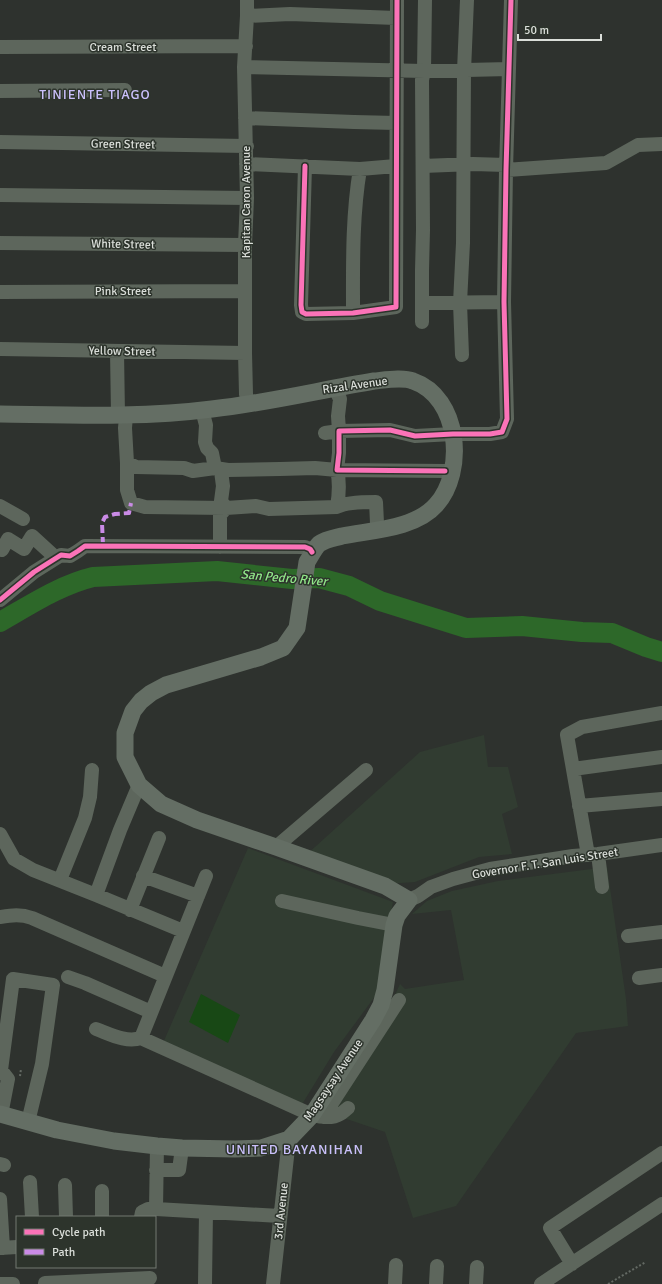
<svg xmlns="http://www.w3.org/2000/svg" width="662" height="1284" font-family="Signika,sans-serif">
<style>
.built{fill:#313c31}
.green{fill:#184815}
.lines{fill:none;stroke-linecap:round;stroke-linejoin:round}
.river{stroke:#2d6829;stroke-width:20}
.path{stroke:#646a64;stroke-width:2;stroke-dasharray:2 2;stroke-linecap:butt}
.minor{stroke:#5d665c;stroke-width:14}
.major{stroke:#646e64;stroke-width:17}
.quiet{stroke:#ca8be6;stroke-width:4;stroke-dasharray:8 4;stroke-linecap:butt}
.cycleway-casing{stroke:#2d342c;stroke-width:8}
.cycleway{stroke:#fb73b8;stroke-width:5}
.labels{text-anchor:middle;stroke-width:3;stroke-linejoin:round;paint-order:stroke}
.street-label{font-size:12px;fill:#daded9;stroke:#2d342c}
.water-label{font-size:13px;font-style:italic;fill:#91e789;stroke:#2d342c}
.quarter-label{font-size:14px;letter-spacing:1px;fill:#cac0fa;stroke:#2d342c}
</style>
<rect width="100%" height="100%" fill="#2e322e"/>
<path class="built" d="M484 735 488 767H508L518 807 502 814 512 854 479 857 415 882 385 884 305 856 420 752Z
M248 848 393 902 376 995 334 1052 301 1106 163 1043Z
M607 867 626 999 628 1026 576 1033 456 1206 413 1218 385 1132 323 1111 388 1010 400 984 405 989 464 980 451 910 412 914 427 901 452 891 498 881Z"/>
<path class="green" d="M201 994 240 1015 228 1043 189 1022Z"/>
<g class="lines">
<path class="river" d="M0 622C30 605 60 585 93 577L217 571 292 579 319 578 349 586 380 601 466 628 522 626 582 632 612 633 646 647 662 652"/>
<path class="path" d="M20 1076 21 1069
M608 1284 646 1262"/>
<path class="minor" d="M247 0V16L244 67 247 198 245 245V353L246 394 248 404
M247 16 290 14 396 18
M0 47 246 46
M244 67 424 71 509 69
M0 91 125 90
M245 118 354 122 396 123
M0 142 247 146
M246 164 360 169 396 166
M305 166 301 305 302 312 306 314 353 313 396 307 397 0
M423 166 473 164 506 165
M506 170 606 163 638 145 662 144
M0 195 247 198
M0 243 245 245
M0 292 245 291
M422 303 504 302
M353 313C353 265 352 217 360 169
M422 322V271L423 230 422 80 424 71 425 0
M0 349 245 353
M117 351 118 415
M462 355 460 303 463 243 464 71 467 0
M202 410 206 425 205 442 207 448 212 453 215 468 221 471 223 486 221 501 226 508 220 515V547
M126 416 125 428 127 463 136 467 184 468 193 471 215 468 228 470 280 469 315 468 337 470C340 482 339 495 337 507 346 502 365 502 376 502L377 523
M325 433 339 431 338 416 340 399 335 388
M127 463V490L131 503 145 507 226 508 256 506 269 509 337 507
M445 471 337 470 339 453V431L390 430 415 436 453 434H490L502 432 507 419 504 302 506 170 511 0
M0 506 23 519
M0 549 2 550 8 539 24 549 32 536 56 558
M0 600 34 572 61 555 70 556 78 551 85 546 305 547 310 549 312 552
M573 769 662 757
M579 806 662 799
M0 834 14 859 33 870 96 895 183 931
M276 847 366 770
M598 854 602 887
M588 855 567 735 582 727 662 713
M143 876 198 896
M60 880 85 818 90 797 92 770
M96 895 120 830 139 785
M409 900 418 896 431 887 453 879 490 869 573 856 598 854 662 845
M282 901 358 918 394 925
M130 910 159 838
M0 917C12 915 21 914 32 918L165 976
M628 936 662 932
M68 977 85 983 151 1012
M639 978 662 975
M96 1029C110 1034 126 1043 141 1038L312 1115C320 1117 332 1119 340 1114 343 1113 345 1110 348 1108
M141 1038 206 876
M1 1115 8 1079 1 1070 13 979 53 985 42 1064 28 1122
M323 1117 399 1000
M157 1146 156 1209 280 1216
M0 1164 4 1165
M156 1170H179L182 1148
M30 1182 32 1217
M65 1185 66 1217
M102 1191V1217
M0 1199 3 1248
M141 1217 142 1212 148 1209H156
M0 1248 17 1247
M572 1264 550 1228 662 1153
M45 1283 150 1278
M0 1284H13
M205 1284 206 1212
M273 1284 289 1139
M395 1284 396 1265
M436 1284 437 1266
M476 1284 477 1267
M541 1284 662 1204"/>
<path class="major" d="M0 414C71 415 142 418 212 409 267 403 320 390 374 381 385 380 403 377 413 381 460 397 466 472 436 505 415 529 371 530 342 536 335 538 326 539 319 544 314 549 311 556 307 562L297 628 283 648 261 657 166 685 151 693 141 701 133 711 125 733V757L139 785 161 804 197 820 276 847 385 886 409 900 397 916 394 925 385 990 381 1005 373 1020 312 1115 289 1139 261 1148 235 1149 182 1148 157 1146 114 1141 57 1130 0 1114"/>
<path class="quiet" d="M103 545 102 523 105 517 115 514 129 513 131 503"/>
<defs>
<path id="cycleway" d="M305 166 301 305 302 312 306 314 353 313 396 307 397 0
M445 471 337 470 339 453V431L390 430 415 436 453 434H490L502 432 507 419 504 302 506 170 511 0
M0 600 34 572 61 555 70 556 78 551 85 546 305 547 310 549 312 552"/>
</defs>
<use href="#cycleway" class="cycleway-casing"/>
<use href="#cycleway" class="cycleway"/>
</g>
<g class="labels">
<g class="street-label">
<text x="123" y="51">Cream Street</text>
<text transform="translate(123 144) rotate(1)" y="4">Green Street</text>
<text transform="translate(246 202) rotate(-90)" y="4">Kapitan Caron Avenue</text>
<text transform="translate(123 244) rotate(1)" y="4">White Street</text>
<text x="123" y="295">Pink Street</text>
<text transform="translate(122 351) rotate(1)" y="4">Yellow Street</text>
<text transform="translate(355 385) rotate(-8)" y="4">Rizal Avenue</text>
<text transform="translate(545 863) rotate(-9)" y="4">Governor F. T. San Luis Street</text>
<text transform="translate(333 1080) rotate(-56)" y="4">Magsaysay Avenue</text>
<text transform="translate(281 1211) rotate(-84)" y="4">3rd Avenue</text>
</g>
<g class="water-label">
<text transform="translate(284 577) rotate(5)" y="5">San Pedro River</text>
</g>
<g class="quarter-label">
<text x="95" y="99">TINIENTE TIAGO</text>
<text x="295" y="1154">UNITED BAYANIHAN</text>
</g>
</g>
<rect x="16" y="1216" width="140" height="52" fill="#2d342c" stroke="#727871"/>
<rect x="24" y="1229" width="20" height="6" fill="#fb73b8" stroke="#727871"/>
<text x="52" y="1236" font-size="12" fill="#daded9">Cycle path</text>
<rect x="24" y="1249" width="20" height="6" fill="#ca8be6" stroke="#727871"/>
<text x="52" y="1256" font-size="12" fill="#daded9">Path</text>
<path d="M518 34v6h83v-6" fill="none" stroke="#daded9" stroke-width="2"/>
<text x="524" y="34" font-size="12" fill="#daded9" stroke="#2d342c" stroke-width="3" paint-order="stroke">50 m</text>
</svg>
